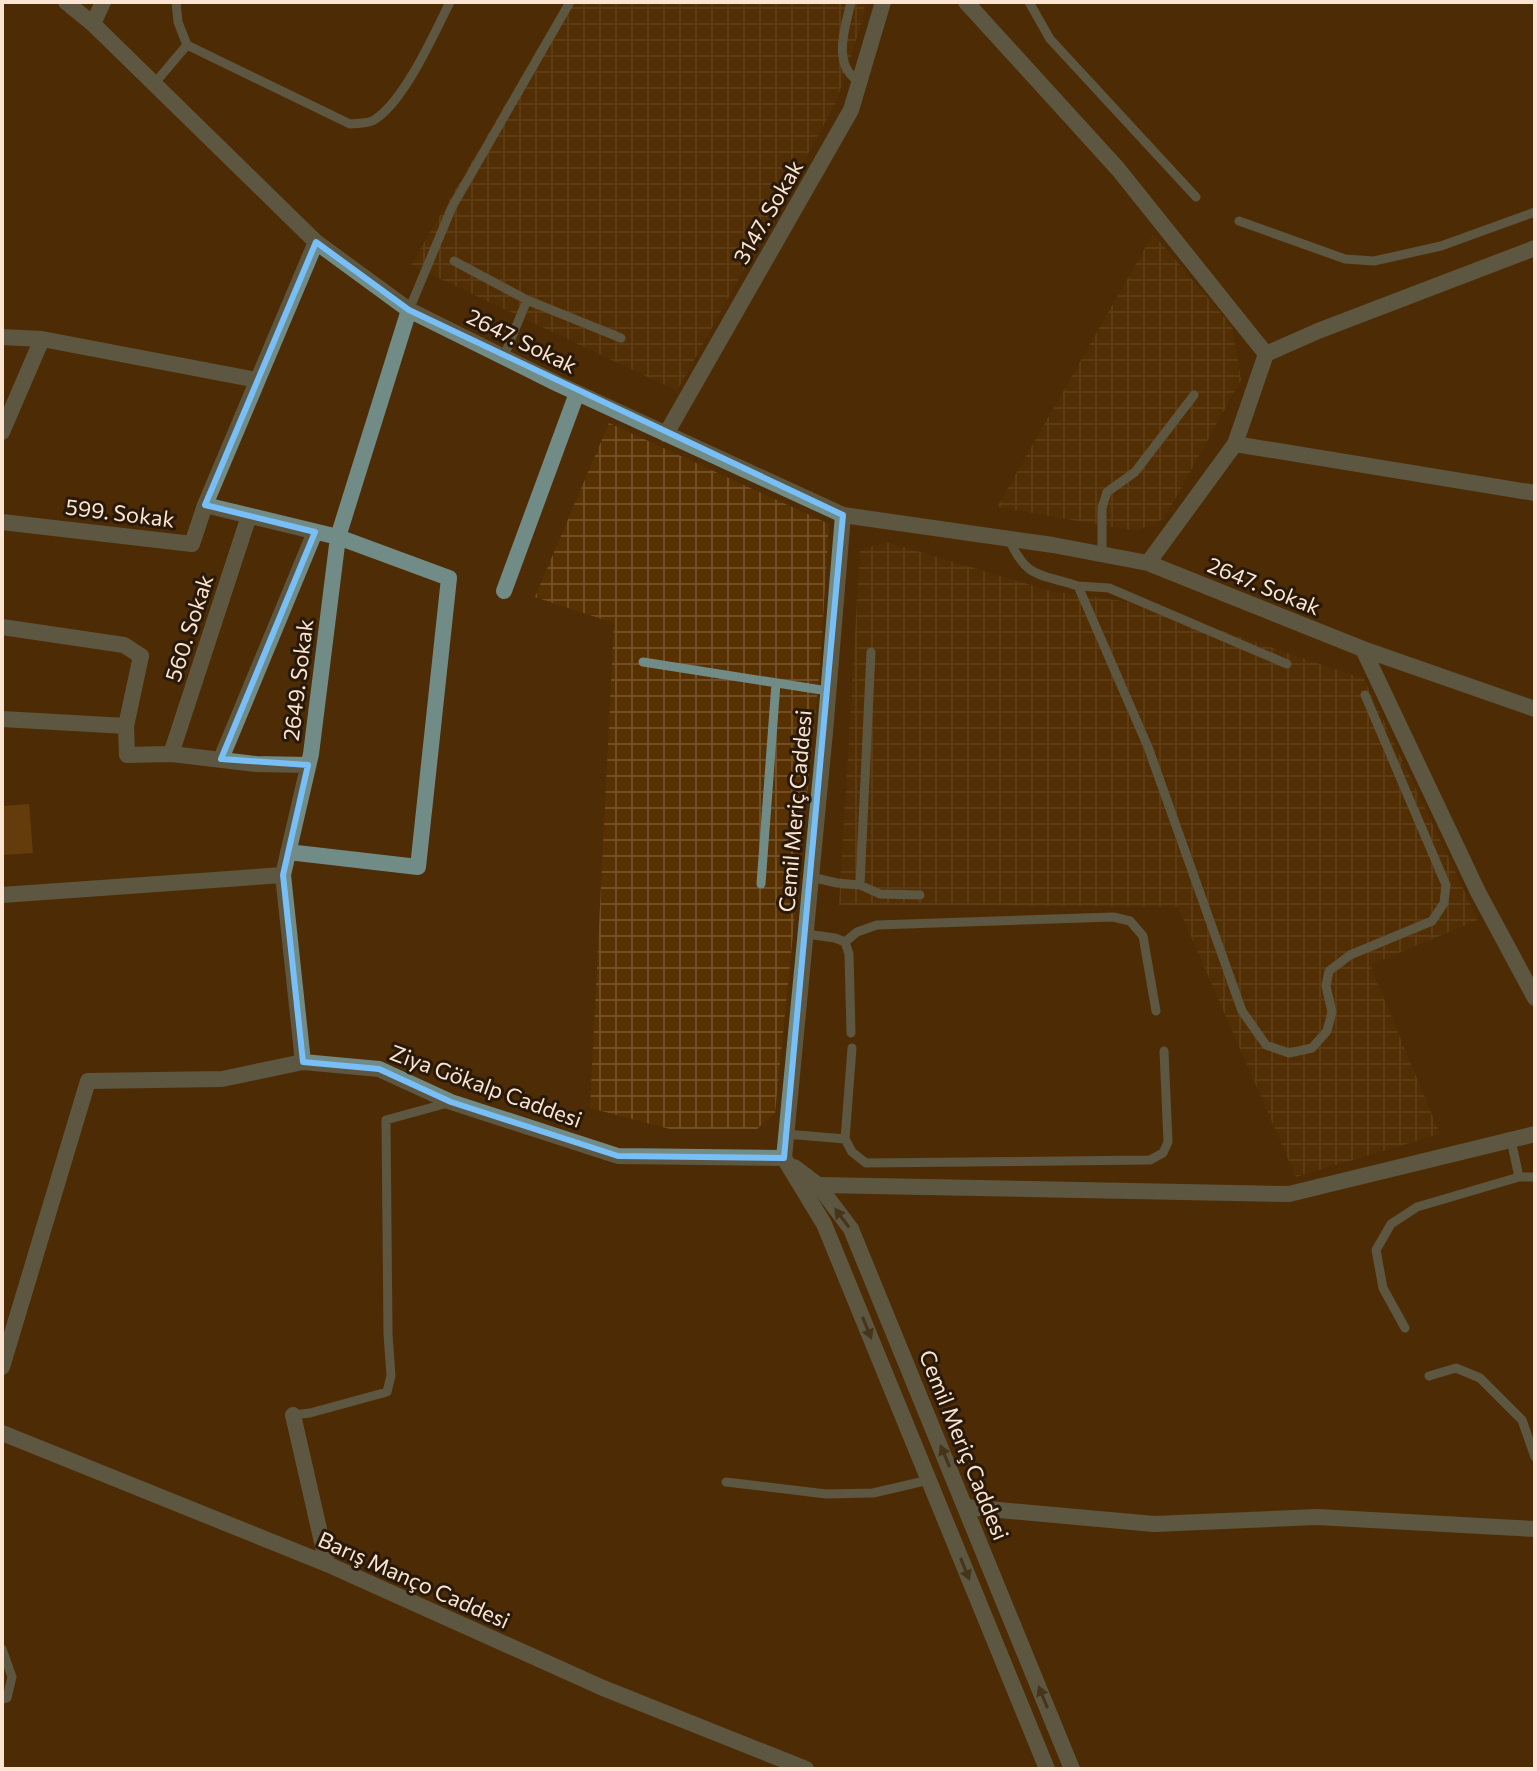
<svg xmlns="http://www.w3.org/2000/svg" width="1537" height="1771" font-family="Commissioner,sans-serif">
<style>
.industrial{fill:url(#industrial-grid)}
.park{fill:#824e12}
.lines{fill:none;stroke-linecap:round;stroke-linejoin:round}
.service{stroke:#718b87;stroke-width:9}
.minor{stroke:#718b87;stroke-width:16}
.tertiary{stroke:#718b87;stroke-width:16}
.oneway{fill:#424136}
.marked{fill:none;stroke:#78bff8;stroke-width:6;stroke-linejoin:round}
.labels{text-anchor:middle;stroke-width:6;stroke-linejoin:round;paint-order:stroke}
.street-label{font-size:22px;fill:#fbe5d2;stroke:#28190a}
</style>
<defs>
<pattern id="industrial-grid" width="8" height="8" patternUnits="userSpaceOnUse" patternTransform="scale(2)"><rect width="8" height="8" fill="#583102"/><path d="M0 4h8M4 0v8" fill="none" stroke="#714f26"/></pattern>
</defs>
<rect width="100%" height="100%" fill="#4d2c06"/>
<path class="industrial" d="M565 2H865L864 15 836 103 677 391 411 265Z
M1153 234 1232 326 1241 380 1164 519 1136 531 997 507Z
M609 423 829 524 820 667 775 1113 757 1129H670L590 1108 614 623 535 597Z
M887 542 1051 591 1144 604 1364 679 1478 920 1370 965 1440 1134 1296 1177 1178 907 839 905 860 550Z"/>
<path class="park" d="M29 804 33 853 2 855V806Z"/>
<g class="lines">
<path class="service" d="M176 2 178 22 187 45 350 124C357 123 368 124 374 120 404 102 434 34 450 2
M851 2C845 28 831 66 860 82
M1029 2 1050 39 1196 197
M154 84 187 45
M1239 221 1345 259 1374 261 1441 246 1535 212
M454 261 527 300 621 338
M409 310 452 207 570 2
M504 356 527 300
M1009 539C1027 580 1040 573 1078 586L1148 747 1242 1011 1266 1045 1289 1053 1312 1048 1327 1031 1332 1012 1326 986 1329 971 1350 955 1432 921 1444 903 1446 885 1365 695
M1102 555V508L1107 492 1135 472 1194 395
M1078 586 1109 588 1287 664
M643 662 828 691
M811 877 837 883 860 885 880 894 920 895
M761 884 776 683
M860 885 871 652
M806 934 835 938 845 942 849 954 851 1033
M845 942 857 932 877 925 1113 917 1130 921 1143 936 1156 1011
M852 1048 845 1139 852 1152 866 1163 1150 1160 1163 1153 1168 1142 1164 1051
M786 1134 845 1139
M1511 1140 1519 1177
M1405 1328 1383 1288 1376 1250 1391 1224 1417 1207 1519 1177H1535
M1429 1376 1456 1368 1480 1378 1522 1420 1535 1457
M293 1415 310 1413 387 1392 391 1376 388 1334 386 1120 448 1103
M726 1482 826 1494 873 1493 929 1480
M2 1649 12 1677 7 1698 2 1699"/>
<path class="minor" d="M66 2 93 24 316 242 409 310 558 384 843 515 1053 545 1148 563 1363 649 1535 709
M966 2 1118 169 1266 354
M93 24 103 2
M2 337 42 339 257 380
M2 432 42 339
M666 434 851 110 883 2
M1235 444 1535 493
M2 522 192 544 205 505
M1148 563 1235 444 1266 354 1318 331 1535 248
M504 591 577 393
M2 627 124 645 141 656 126 726 2 719
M1363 649 1478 892 1535 998
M126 726 127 755 171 754 256 764 308 765
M171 754 249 516
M221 759 315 532
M288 852 418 867 449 578 338 537 205 505 316 242
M2 895 283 875
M303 1062 283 875 311 754 338 537 409 310
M818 1185 1289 1194 1535 1134
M293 1415 327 1564
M966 1507 1154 1524 1317 1517 1535 1529"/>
<path class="tertiary" d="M843 515 825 732 784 1158 824 1224 1047 1769
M794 1167 818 1185 851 1229 1072 1769
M2 1367 88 1081 222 1079 303 1062 379 1069 451 1102 618 1156 784 1158
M2 1433 327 1564 603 1688 806 1769"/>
</g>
<defs><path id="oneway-solid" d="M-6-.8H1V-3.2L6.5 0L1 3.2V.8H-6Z" transform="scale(2)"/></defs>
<g class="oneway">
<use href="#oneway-solid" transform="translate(842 1218) rotate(-127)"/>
<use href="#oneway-solid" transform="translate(867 1328) rotate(68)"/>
<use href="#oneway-solid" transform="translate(945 1456) rotate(-113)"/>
<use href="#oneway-solid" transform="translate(965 1569) rotate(68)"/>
<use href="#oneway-solid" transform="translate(1043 1697) rotate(-112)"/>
</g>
<path d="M0 0H1537V1771H0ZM316 242 409 310 843 515 784 1158 618 1156 451 1102 379 1069 303 1062 283 875 308 765 221 759 315 532 205 505Z" fill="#4d2c06" fill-opacity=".55" fill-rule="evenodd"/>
<path class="marked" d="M316 242 409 310 843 515 784 1158 618 1156 451 1102 379 1069 303 1062 283 875 308 765 221 759 315 532 205 505Z"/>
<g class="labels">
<g class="street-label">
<text transform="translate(768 212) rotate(-60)" y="8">3147. Sokak</text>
<text transform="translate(522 341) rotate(26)" y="8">2647. Sokak</text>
<text transform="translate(120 513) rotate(7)" y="8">599. Sokak</text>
<text transform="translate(1264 586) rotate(22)" y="8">2647. Sokak</text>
<text transform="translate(189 628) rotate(-72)" y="8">560. Sokak</text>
<text transform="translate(298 680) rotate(-83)" y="8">2649. Sokak</text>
<text transform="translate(795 811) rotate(-85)" y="8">Cemil Meriç Caddesi</text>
<text transform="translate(486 1086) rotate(20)" y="8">Ziya Gökalp Caddesi</text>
<text transform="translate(964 1445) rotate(68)" y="8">Cemil Meriç Caddesi</text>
<text transform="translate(414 1580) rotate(24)" y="8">Barış Manço Caddesi</text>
</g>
</g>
<rect width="1537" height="1771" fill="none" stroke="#fbe5d2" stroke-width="8"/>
</svg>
